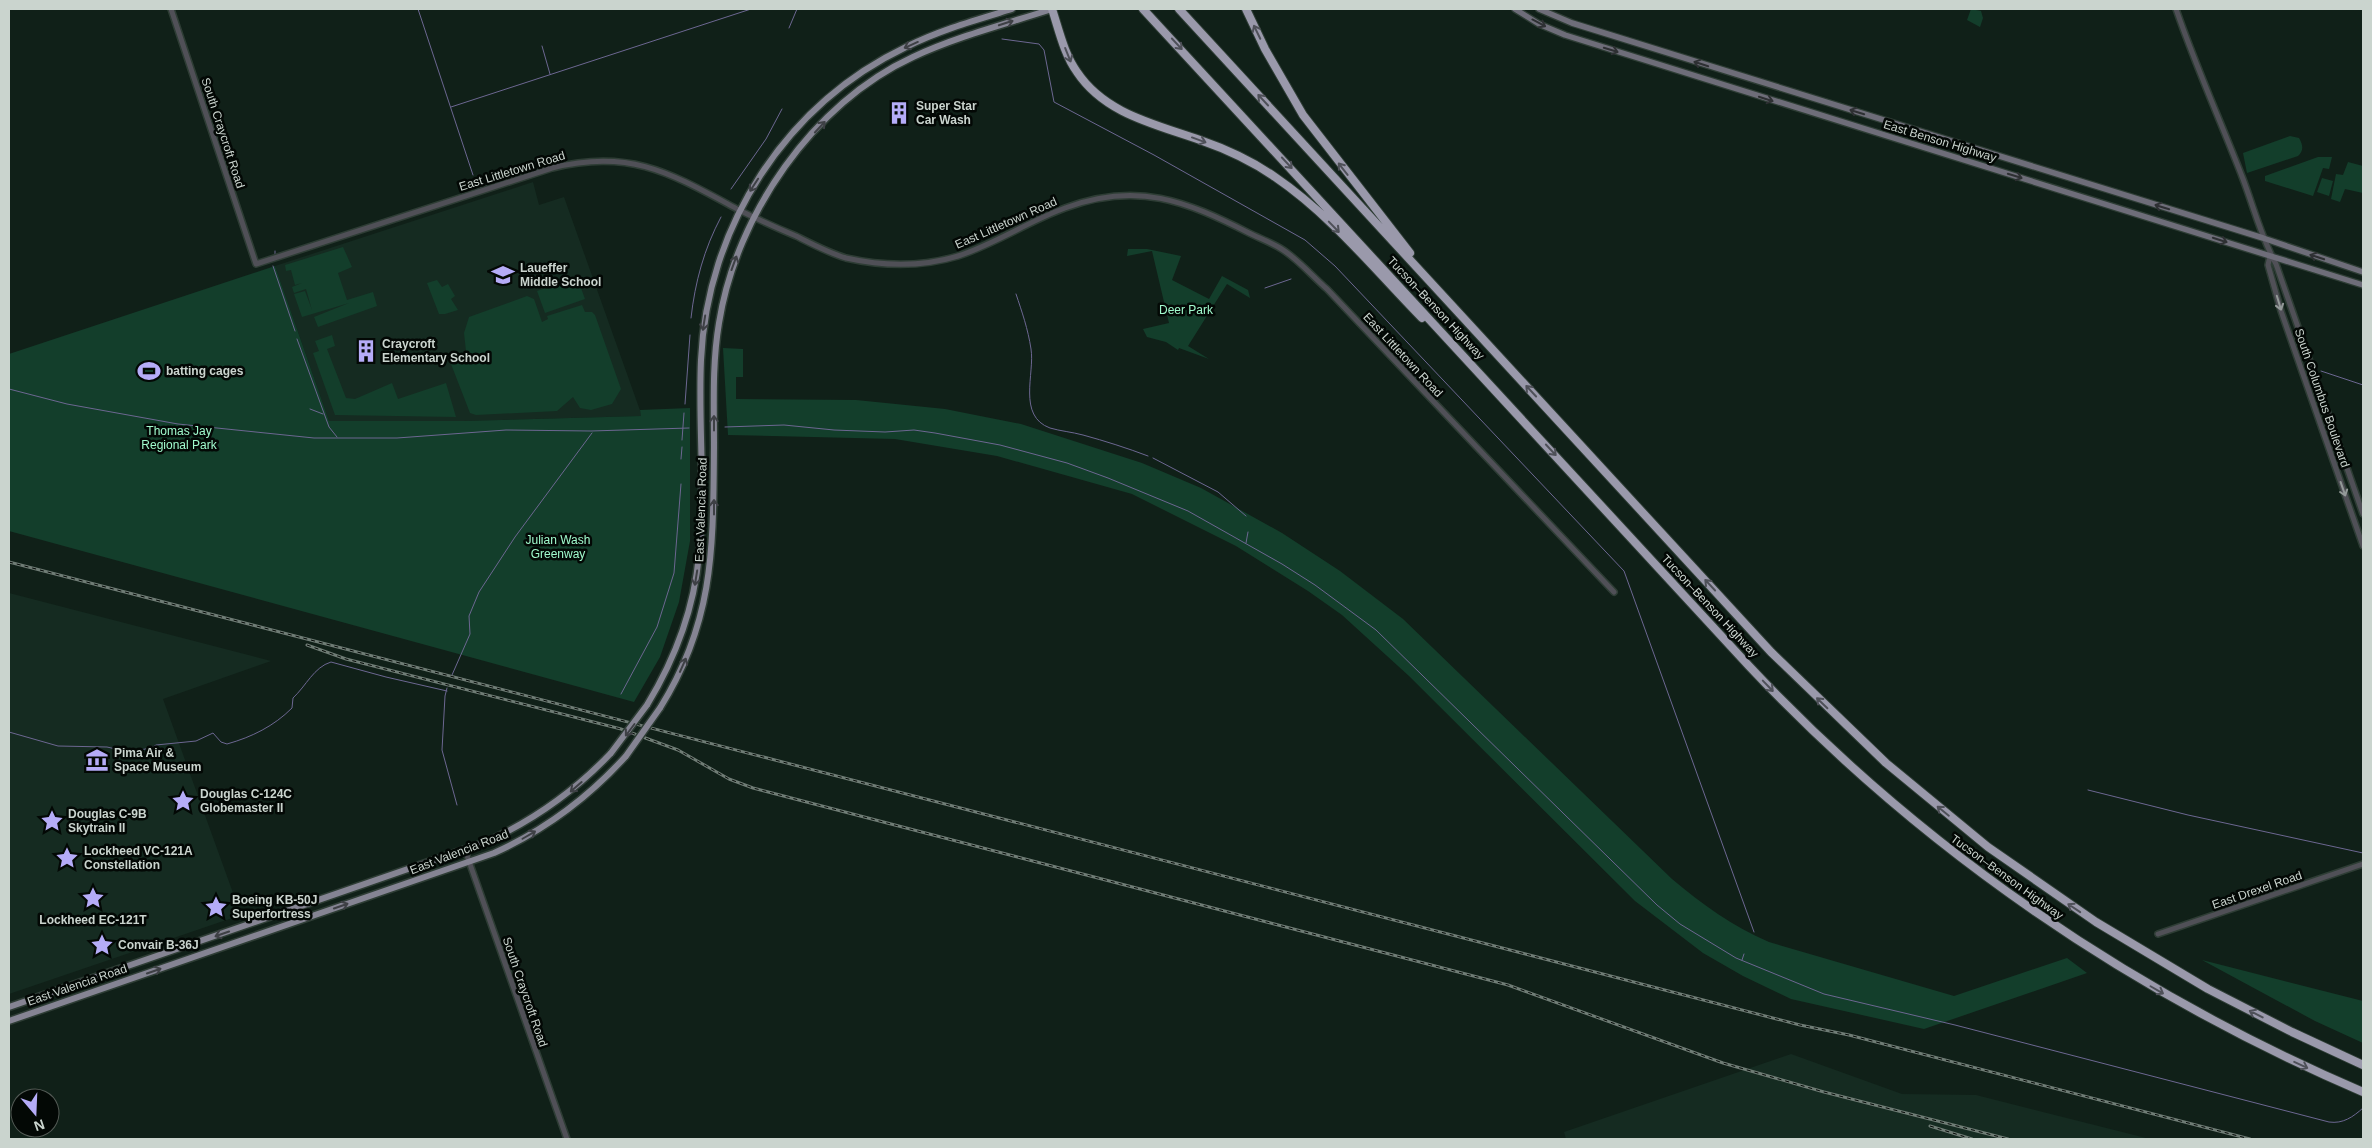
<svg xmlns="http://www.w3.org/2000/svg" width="2372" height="1148" font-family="Helvetica,sans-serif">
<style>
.built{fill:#152b21}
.green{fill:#133e2b}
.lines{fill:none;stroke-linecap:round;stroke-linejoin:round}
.stream{stroke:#6c6791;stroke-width:1}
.tertiary-casing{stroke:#2e3d35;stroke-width:8}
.secondary-casing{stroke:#2e3d35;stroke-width:8}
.primary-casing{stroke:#2e3d35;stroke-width:9}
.motorway-casing{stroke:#2e3d35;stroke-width:10}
.tertiary{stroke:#505057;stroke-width:5}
.secondary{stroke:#6e6d79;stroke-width:5.5}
.primary{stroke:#858493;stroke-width:6}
.motorway{stroke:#9a99ab;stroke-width:8}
.rail-casing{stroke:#6f7c75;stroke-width:3}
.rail{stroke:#030805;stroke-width:1;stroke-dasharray:4;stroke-linecap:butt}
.primary-bridge-casing{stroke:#2e3d35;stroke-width:9;stroke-linecap:butt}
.primary-bridge{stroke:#858493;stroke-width:6}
.oneway{stroke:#3e4045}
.oneway2{stroke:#2e3033}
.oneway3{stroke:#4e5058}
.oneway4{stroke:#939998}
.labels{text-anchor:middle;stroke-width:5;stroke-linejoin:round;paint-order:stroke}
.poi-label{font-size:12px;font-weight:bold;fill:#cad4ce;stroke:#030805;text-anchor:start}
.street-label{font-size:12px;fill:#cad4ce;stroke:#030805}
.park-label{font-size:12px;fill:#a0facd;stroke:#030805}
</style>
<rect width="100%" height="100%" fill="#102018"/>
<path class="built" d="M533 182 539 205 564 197 642 416 464 421H329L275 266Z
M9 593 271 661 163 699 241 915 9 994Z
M1791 1054 1902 1094 1976 1095 2150 1139H1566L1564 1132Z"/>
<path class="green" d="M1971 9 1981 11 1983 18 1980 27 1967 20Z
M2290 136 2299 138C2303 145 2304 150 2298 156L2247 173 2243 153Z
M2318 157H2332L2329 169 2323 168 2313 196 2265 181V176Z
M2348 162 2363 166V193L2345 189 2340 202 2331 199 2336 174 2343 175Z
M2322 178 2333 181 2329 196 2317 192Z
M343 247 352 267 338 273 347 300 373 292 377 306 318 327 314 317 349 303 302 317 294 294 305 291 312 310 306 289 294 293 292 287 302 283 295 285 291 270 286 271 285 265Z
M1128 249H1147L1181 256 1172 280 1209 299 1222 276 1248 290 1250 298 1227 284 1188 346 1209 359 1179 348 1178 350 1166 342 1147 337 1143 329 1169 323 1152 251 1127 256Z
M275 266 329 421H464L641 416 640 410 690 408V541L679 602 660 657 634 702 9 531V354Z
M577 277 585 299 545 313 537 291Z
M437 280 442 287 448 284 455 296 451 299 458 310 445 314H439L427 283Z
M527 296 534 299 542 322 548 319 547 316 582 305 585 312H592L595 315 621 389 612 404 591 410 580 408 573 397 557 411 476 415 470 413 451 364 457 356 466 351 464 333 469 317Z
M332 335 335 346 327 349 346 398 355 399 392 383 398 399 446 383 456 417 335 415 313 353 319 351 315 341Z
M723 348 743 349V377H736V399L856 400 945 409 1021 424 1142 463 1201 488 1282 533 1340 571 1403 619 1672 879C1702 904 1732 926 1769 942L1954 996 2067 958 2087 973 1924 1029 1791 999 1743 976 1703 953 1635 901 1409 676 1342 615 1308 591 1236 546 1132 494 997 456 895 439 728 435Z
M2202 960 2363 1001V1043L2315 1021Z"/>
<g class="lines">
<path class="stream" d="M418 9 473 175
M789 28 797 9
M1002 39 1039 44 1044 50 1054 102 1154 155 1305 240 1335 266 1624 571 1754 932
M542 46 550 74
M451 107 751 9
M731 189 766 139 782 109
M275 251V255
M273 266 295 331
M1265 288 1291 279
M1016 294C1022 312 1028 329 1031 349 1035 373 1017 416 1050 428 1060 431 1072 432 1083 435 1105 441 1127 448 1148 456
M691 318C695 282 704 249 721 217
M297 339 329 427 337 437
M2321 371 2363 385
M9 389 67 404 178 424 314 438H397L506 430 591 431 689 428
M685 404 690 335
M310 409 323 414
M725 427 784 425 834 430 885 432 914 430 935 433 1000 445 1067 463 1108 478 1188 511 1282 564 1315 585 1376 630 1657 905 1680 924 1736 958 1824 994 1955 1025 2329 1122C2343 1124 2353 1117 2363 1108
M682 440 684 413
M1153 458 1218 492 1246 516
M681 459 682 447
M1246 543 1248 532
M452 675 470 634 469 616 479 592 515 537 592 433
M447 688 445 696 442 750 457 805
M621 694 657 627 674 573 681 484
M9 732 58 746 107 747 129 752 151 748 156 745 196 741 213 733 221 742 227 744C252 737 274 726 292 708L293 698C306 686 314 667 331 662L386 677 447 691
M2088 790 2188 815 2363 853
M1742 960 1744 954"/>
<defs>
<path id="tertiary" d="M171 9 256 264 552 168C631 148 672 174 739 210 757 219 777 228 796 236 812 244 829 253 846 258 882 266 922 267 958 256 995 244 1029 221 1065 208 1137 181 1186 201 1249 233 1259 238 1270 242 1280 248 1297 258 1312 276 1327 289L1614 592
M2176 9C2196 67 2221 122 2243 179 2254 208 2261 237 2276 264L2363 514
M2270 256 2268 265 2281 311 2363 546
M465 850 567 1139
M2158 934 2363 864"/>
<path id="secondary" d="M1515 9 1539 24 1565 35 2363 285
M1539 9 1572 23 2263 238 2363 272"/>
<path id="primary" d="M647 705C675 659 694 609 699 555 706 491 698 425 701 360 707 227 785 105 906 47 940 30 976 20 1012 9
M660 708C715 620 713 546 714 447 714 406 712 364 719 323 736 215 813 103 913 57 958 36 1006 24 1052 9
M9 1007 486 842C534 820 574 792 611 753
M9 1021 494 853C545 830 588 798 626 756"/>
<path id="motorway" d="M1052 9C1059 30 1064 54 1077 72 1105 114 1155 124 1200 140 1226 149 1252 161 1275 177 1331 215 1375 270 1422 318
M1143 9 1749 666C1922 850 2132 993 2363 1092
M1179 9 1771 652 1886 763 1988 847 2096 922 2208 989 2292 1032 2363 1065
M1246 9 1265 49 1303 115 1410 253"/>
</defs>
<use href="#tertiary" class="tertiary-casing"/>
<use href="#secondary" class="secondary-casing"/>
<use href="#primary" class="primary-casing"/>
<use href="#motorway" class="motorway-casing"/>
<use href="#tertiary" class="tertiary"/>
<use href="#secondary" class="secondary"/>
<use href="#primary" class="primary"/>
<use href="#motorway" class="motorway"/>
<defs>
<path id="rail" d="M9 562 1800 1025 1849 1035 2250 1139
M307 645 346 659 621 729 678 750 729 779 753 788 1508 985 1723 1063 1824 1092 2008 1139
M1930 1126 1972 1139"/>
</defs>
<use href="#rail" class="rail-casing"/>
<use href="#rail" class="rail"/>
<defs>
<path id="primary-bridge" d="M611 753 647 705
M626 756 660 708"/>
</defs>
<use href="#primary-bridge" class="primary-bridge-casing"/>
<use href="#primary-bridge" class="primary-bridge"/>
</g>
<defs><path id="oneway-shaft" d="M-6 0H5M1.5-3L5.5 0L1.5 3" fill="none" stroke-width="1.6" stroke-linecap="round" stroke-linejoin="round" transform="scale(1.25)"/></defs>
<g class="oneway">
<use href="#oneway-shaft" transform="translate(1006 23) rotate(-18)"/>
<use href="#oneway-shaft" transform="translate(911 45) rotate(156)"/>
<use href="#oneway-shaft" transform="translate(820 127) rotate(-47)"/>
<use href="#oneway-shaft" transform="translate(754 185) rotate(123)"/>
<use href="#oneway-shaft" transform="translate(734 263) rotate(-70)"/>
<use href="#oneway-shaft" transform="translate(704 323) rotate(99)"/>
<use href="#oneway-shaft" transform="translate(714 423) rotate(-90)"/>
<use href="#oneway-shaft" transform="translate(714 507) rotate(-90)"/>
<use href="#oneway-shaft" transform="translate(696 578) rotate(99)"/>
<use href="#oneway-shaft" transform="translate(683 665) rotate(-66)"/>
<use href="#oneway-shaft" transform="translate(630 730) rotate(127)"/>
<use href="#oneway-shaft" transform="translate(576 787) rotate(139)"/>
<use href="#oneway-shaft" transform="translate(529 835) rotate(-30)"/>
<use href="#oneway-shaft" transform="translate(341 906) rotate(-19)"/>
<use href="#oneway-shaft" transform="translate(222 934) rotate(161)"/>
<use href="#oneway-shaft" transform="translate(154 971) rotate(-19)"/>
</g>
<g class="oneway2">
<use href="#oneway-shaft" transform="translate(1539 23) rotate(28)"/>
<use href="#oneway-shaft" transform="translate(1611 50) rotate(17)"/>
<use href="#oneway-shaft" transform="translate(1701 64) rotate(-162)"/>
<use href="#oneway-shaft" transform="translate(1766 99) rotate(18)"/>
<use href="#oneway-shaft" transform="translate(1857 112) rotate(-163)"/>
<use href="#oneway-shaft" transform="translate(2015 176) rotate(17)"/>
<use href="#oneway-shaft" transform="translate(2162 207) rotate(-163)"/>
<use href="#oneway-shaft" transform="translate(2220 240) rotate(18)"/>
<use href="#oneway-shaft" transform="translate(2317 257) rotate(-162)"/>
</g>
<g class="oneway3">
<use href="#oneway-shaft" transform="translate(1257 32) rotate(-116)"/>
<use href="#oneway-shaft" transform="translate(1177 44) rotate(47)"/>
<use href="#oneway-shaft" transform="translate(1068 55) rotate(68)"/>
<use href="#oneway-shaft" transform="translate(1263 100) rotate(-133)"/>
<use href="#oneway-shaft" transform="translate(1199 140) rotate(20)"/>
<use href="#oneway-shaft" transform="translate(1287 163) rotate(47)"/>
<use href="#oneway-shaft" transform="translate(1343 169) rotate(-128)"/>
<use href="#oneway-shaft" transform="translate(1334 227) rotate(46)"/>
<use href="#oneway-shaft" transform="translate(1531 391) rotate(-133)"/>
<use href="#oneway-shaft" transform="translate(1551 450) rotate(47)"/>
<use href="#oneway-shaft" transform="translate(1710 585) rotate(-133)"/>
<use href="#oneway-shaft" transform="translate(1768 686) rotate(46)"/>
<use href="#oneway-shaft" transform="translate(1822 703) rotate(-136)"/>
<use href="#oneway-shaft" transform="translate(1943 811) rotate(-141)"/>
<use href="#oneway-shaft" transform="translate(2074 908) rotate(-146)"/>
<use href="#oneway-shaft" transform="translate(2157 990) rotate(30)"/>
<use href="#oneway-shaft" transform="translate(2256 1014) rotate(-153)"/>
<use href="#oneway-shaft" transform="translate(2301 1065) rotate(25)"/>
</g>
<g class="oneway4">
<use href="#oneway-shaft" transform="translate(2279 303) rotate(73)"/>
<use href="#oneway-shaft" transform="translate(2343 489) rotate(71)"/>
</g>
<defs>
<symbol id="building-bare" viewBox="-9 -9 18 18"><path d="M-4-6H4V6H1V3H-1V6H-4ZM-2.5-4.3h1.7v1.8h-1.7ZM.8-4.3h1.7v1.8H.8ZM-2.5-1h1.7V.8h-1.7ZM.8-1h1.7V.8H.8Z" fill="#b5acf8" stroke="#030805" stroke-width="2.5" paint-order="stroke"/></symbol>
<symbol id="school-bare" viewBox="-9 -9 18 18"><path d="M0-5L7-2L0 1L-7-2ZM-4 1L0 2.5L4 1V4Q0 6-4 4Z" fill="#b5acf8" stroke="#030805" stroke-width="2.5" paint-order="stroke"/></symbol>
<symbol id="stadium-bare" viewBox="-9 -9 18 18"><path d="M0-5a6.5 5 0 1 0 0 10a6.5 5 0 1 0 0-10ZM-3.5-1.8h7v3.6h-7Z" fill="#b5acf8" stroke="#030805" stroke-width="2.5" paint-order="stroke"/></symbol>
<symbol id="museum-bare" viewBox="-9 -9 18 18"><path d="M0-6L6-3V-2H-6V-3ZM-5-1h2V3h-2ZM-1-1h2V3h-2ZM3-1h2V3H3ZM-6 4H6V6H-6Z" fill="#b5acf8" stroke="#030805" stroke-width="2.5" paint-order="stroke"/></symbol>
<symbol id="sight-bare" viewBox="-9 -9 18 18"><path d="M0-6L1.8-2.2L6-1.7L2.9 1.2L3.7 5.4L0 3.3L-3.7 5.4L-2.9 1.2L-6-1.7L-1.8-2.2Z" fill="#b5acf8" stroke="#030805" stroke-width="2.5" paint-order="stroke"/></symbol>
</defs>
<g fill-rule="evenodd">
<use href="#building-bare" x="883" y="97" width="32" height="32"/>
<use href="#school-bare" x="487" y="259" width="32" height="32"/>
<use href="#building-bare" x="350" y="335" width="32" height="32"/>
<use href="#stadium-bare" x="133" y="355" width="32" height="32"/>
<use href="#museum-bare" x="81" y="744" width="32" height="32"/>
<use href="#sight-bare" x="167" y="785" width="32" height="32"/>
<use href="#sight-bare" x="36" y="805" width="32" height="32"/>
<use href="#sight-bare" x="51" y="842" width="32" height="32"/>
<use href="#sight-bare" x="77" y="882" width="32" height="32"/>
<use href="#sight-bare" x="200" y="891" width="32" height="32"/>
<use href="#sight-bare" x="86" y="929" width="32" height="32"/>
</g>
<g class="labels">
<g class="poi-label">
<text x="916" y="110">Super Star<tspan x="916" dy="14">Car Wash</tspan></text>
<text x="520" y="272">Laueffer<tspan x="520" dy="14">Middle School</tspan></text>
<text x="382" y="348">Craycroft<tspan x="382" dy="14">Elementary School</tspan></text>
<text x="166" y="375">batting cages</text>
<text x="114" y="757">Pima Air &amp;<tspan x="114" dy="14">Space Museum</tspan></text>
<text x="200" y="798">Douglas C-124C<tspan x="200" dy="14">Globemaster II</tspan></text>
<text x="68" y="818">Douglas C-9B<tspan x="68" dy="14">Skytrain II</tspan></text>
<text x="84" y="855">Lockheed VC-121A<tspan x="84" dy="14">Constellation</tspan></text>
<text x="232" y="904">Boeing KB-50J<tspan x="232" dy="14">Superfortress</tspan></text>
<text x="93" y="924" text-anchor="middle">Lockheed EC-121T</text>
<text x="118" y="949">Convair B-36J</text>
</g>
<g class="street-label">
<text transform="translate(223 133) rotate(72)" y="4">South Craycroft Road</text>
<text transform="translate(1940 141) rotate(17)" y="4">East Benson Highway</text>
<text transform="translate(512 171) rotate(-17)" y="4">East Littletown Road</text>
<text transform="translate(1006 223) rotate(-24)" y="4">East Littletown Road</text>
<text transform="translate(1436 308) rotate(47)" y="4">Tucson–Benson Highway</text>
<text transform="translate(1403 355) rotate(47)" y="4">East Littletown Road</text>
<text transform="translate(2322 398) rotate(71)" y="4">South Columbus Boulevard</text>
<text transform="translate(701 510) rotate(-88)" y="4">East Valencia Road</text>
<text transform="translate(1710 606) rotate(47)" y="4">Tucson–Benson Highway</text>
<text transform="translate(459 852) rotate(-21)" y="4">East Valencia Road</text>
<text transform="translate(2007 877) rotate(36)" y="4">Tucson–Benson Highway</text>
<text transform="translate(2257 890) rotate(-19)" y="4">East Drexel Road</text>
<text transform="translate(77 985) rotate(-19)" y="4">East Valencia Road</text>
<text transform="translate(525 992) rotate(71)" y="4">South Craycroft Road</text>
</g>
<g class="park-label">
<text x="1186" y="314">Deer Park</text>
<text x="179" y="435">Thomas Jay<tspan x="179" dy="14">Regional Park</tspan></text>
<text x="558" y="544">Julian Wash<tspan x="558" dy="14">Greenway</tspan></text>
</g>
</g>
<rect width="2372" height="1148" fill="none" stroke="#cad4ce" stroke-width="20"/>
<g transform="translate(35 1113) rotate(161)"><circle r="24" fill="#030805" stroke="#535a55"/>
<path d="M0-4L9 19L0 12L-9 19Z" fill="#b5acf8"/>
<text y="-8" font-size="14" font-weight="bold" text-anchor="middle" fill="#cad4ce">N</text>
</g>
</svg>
